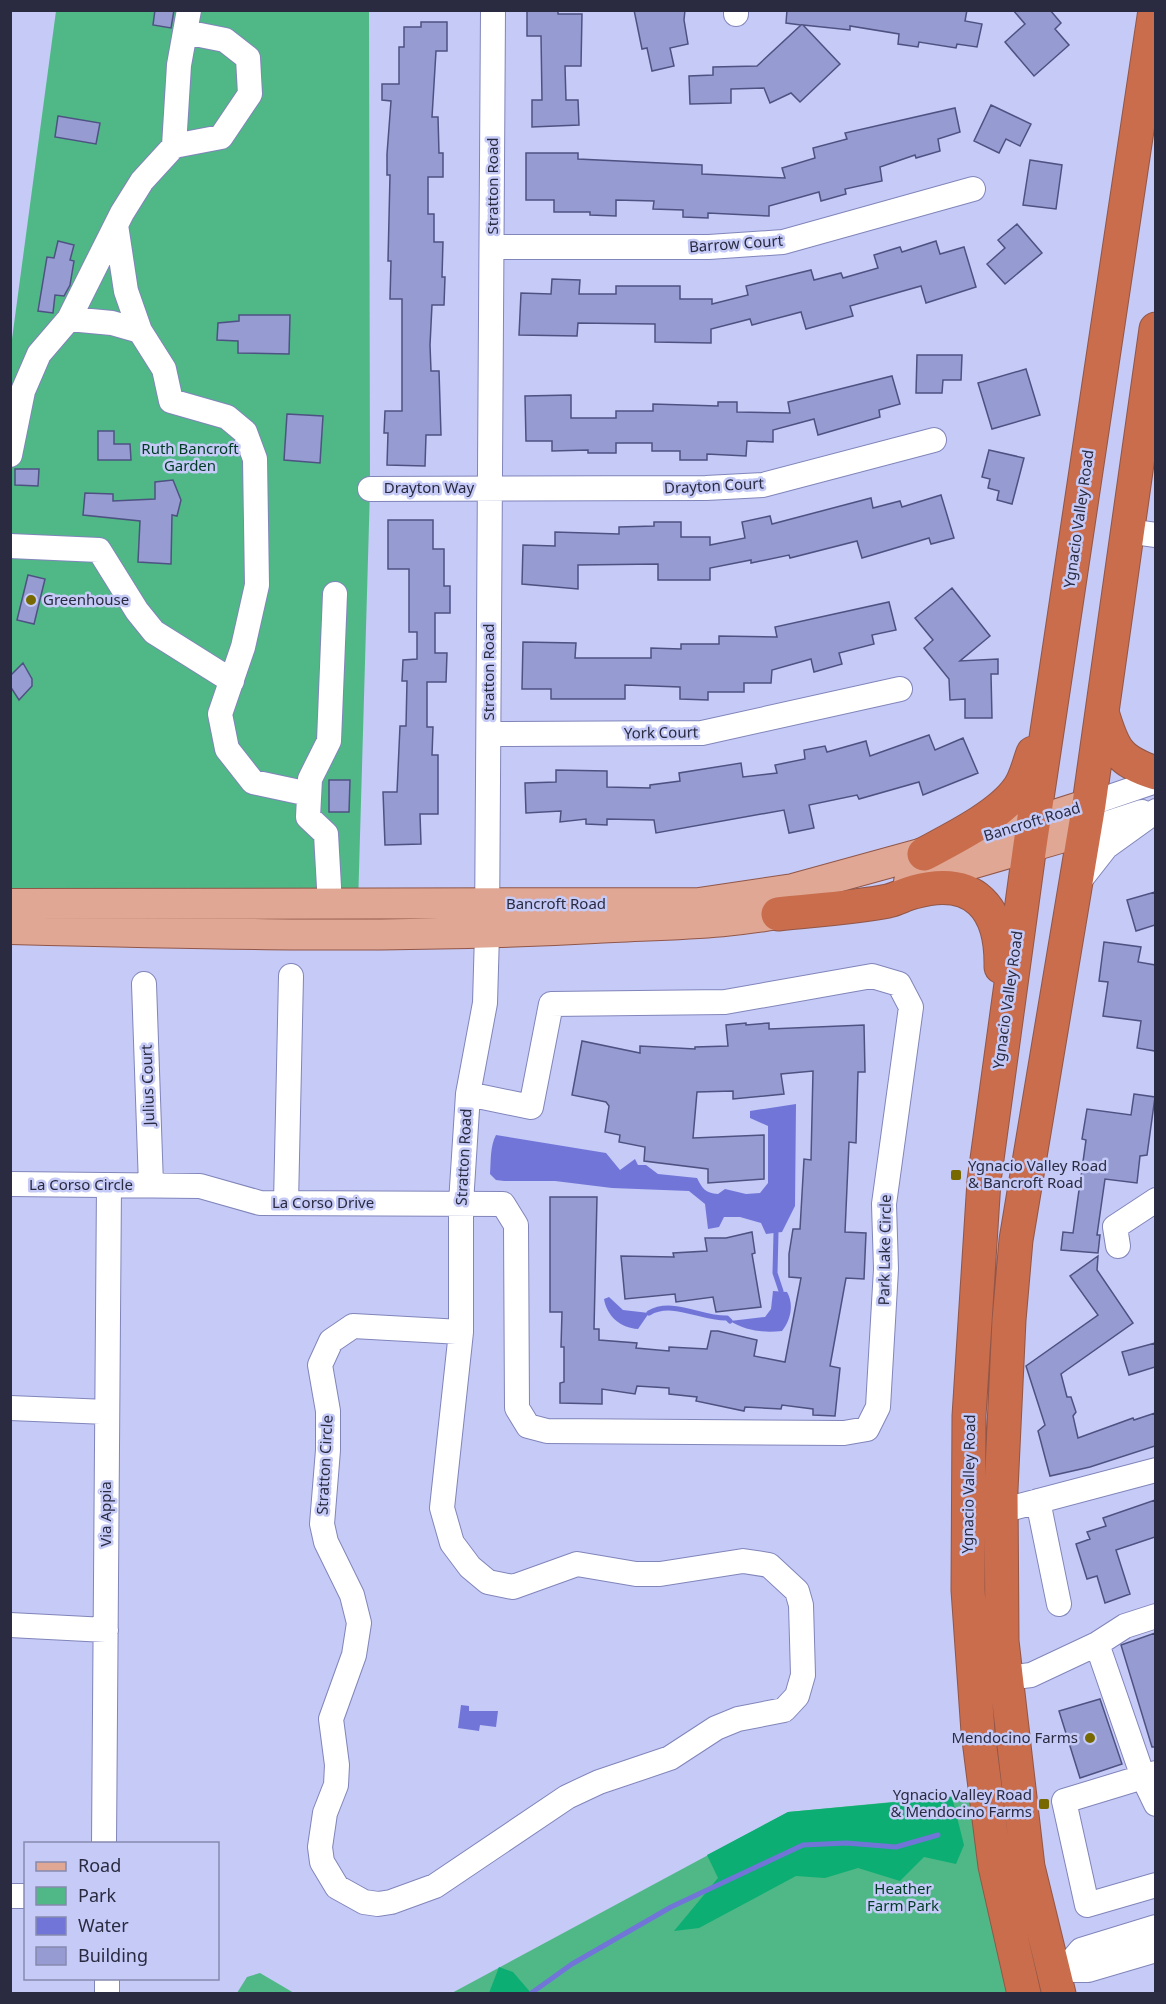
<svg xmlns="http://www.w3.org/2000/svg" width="1166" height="2004" font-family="'Noto Sans',sans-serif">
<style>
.green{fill:#4fb886}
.forest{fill:#0cae73}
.water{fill:#7275d8}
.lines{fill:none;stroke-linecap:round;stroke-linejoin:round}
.stream{stroke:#7275d8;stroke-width:5}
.building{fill:#969bd1;stroke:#4e5282;stroke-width:1.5}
.minor-casing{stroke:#8085ba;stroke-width:26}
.major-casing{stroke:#915648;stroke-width:32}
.highway-casing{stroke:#915648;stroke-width:35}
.minor{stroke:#fff;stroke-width:24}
.major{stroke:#dfa794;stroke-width:30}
.highway{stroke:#c96d4c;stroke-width:33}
.poi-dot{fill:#776900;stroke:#c5caf7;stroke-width:2}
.labels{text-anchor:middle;stroke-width:5;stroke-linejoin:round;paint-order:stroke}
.street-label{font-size:15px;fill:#2a2b41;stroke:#c5caf7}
.park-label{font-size:15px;fill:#003c24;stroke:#c5caf7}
.poi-label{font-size:15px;fill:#2a2b41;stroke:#c5caf7;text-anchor:start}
</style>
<rect width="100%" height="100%" fill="#c5caf7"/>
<path class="green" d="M56 11H369L370 489 358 905 11 904 10 354Z
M986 1793 1024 1994H450L788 1812Z
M260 1973 294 1993H237L247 1977Z"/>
<path class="forest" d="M952 1797 964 1845 956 1864 924 1857 900 1881 858 1868 825 1878 796 1876 699 1928 674 1931 718 1878 707 1855 788 1812Z
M499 1967 513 1972 531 1993H489Z"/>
<path class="water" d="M796 1104 795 1206 782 1232 766 1234 761 1223 740 1217H724L719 1227 708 1229 705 1204 689 1191 612 1188 555 1181H504L496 1180 490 1174C491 1161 490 1146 496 1135L606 1153 620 1170 635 1159 638 1165H646L658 1174 697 1178C702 1188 705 1193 718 1194L725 1189 746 1194 760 1193 768 1183V1126L750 1118V1111Z
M773 1291 787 1292C794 1304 791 1320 782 1331 764 1333 746 1331 730 1321L765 1317 771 1309Z
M609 1297 623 1310 649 1313 638 1329C620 1328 607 1316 604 1299Z
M461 1705 469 1706V1711H498L496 1727 480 1725 479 1731 458 1728Z"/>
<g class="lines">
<path class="stream" d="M776 1233 775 1273 781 1291
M649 1313C672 1299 702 1319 727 1318L730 1321
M530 1994 572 1964 671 1907 803 1845 846 1843 896 1847 938 1835"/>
</g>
<path class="building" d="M155 10H174L171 28 153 25Z
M527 10H558V14H582L581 66H565L566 100H578L579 125 532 127V100H542L541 36H527Z
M634 10H685L684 20 688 44 670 48 674 66 652 71 647 48 642 49Z
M787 10H967L965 21 982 24 977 47 957 44 956 48 919 42 918 47 898 44 899 34 850 26V30L803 25 840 64 800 102 791 93 770 103 764 88 731 89V103L690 104 689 76 713 75V67L757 66 801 25 786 23Z
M1013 10H1050L1061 23 1055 29 1069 45 1034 76 1005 42 1025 24Z
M421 22H447V51H436L432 117H438L439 153H443V177H428V214H434V242H443L442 277H445L444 305H432L430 345 431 371H439L441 435H426L425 466 387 465 388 433H384L385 411H402V299H390L391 261H388L390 175H387V154L391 101 382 100V84H399V47H404V27H421Z
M991 105 1031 124 1020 146 1006 139 999 153 974 141Z
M955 108 960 132 938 139 940 151 916 158 915 155 880 167 882 181 845 189 846 194 821 201 819 192 769 206V216L708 213V218L683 217V210L653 209 654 201 616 200V216L590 215V212H554V200H526V153H578V159L702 165V174L785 178 782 168 815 158 813 148 847 139 845 133Z
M58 116 100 123 96 144 55 137Z
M1030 160 1062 165 1056 209 1023 205Z
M1017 224 1042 253 1005 284 987 264 1005 248 998 240Z
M58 241 74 245 70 260 74 261 70 285 64 296 55 295 53 313 38 311 47 257 54 258Z
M936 241 940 254 964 247 976 287 926 303 921 286 850 306 853 316 806 329 801 312 752 325 750 319 711 329V343L655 342V324L578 323 577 336 519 335 521 293 551 294 552 279 580 280 579 294H616V286H680V299H712V304L748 295 746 286 811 270 814 280 841 273 843 278 878 268 874 255 900 247 902 252Z
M239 315H290L289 354 238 353V341L217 340 218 323 239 321Z
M917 355H962L961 380H943L942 393H916Z
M1026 369 1040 415 992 429 978 383Z
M892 376 900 404 879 410 880 417 818 435 814 419 773 430V442L747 441 746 456 707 454V460H680V451H652V443H616V453H588V450L552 451V441H526L525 396 571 395V418H616V411H653V404L718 406V402H737V412L790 413 788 402Z
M287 414 323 416 320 463 284 460Z
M98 431H114V444H130L131 460H98Z
M989 450 1024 458 1012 504 997 500 999 491 988 488 990 479 982 477Z
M15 469H39L38 486 15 485Z
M173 480 181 500 177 516 172 515 171 564 138 562 140 521 83 515 85 493 113 494V501L155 499V482Z
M941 495 954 538 931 544 929 538 862 558 857 541 790 558 789 555 751 563V560L710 568V580H658V564L578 565V589L522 584 523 545 555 546V532L619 534V527L654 526V522H681V537H710V545L745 538 742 522 770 516 772 524 871 498 873 508 900 501 902 507Z
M388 520H433V549H444V586H450V613H435V653H447L446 682H427V727H433L432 755H438V814H420L421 844 385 845 383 792H397L400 726H406L407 681H402L403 660 417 659V632H409V569H388Z
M28 575 45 579 34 624 17 620Z
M952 588 990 636 960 661 998 659V674H991L992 718H965V699L950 700 949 679 924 648 933 640 915 618Z
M889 602 896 630 872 635 874 644 839 653 842 664 814 672 811 659 772 670 771 683H744V692H708V700L680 699V687L625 685V699H551V689H522L523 642 576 643 575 658H651V648L681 649V644H719V636L777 637 775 627Z
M23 663 32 679V686L19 700 10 686V676Z
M929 735 935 750 963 738 978 773 923 795 919 782 859 799 857 795 809 805 814 828 789 833 784 810 656 833 654 820 607 819V825L586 824V819L560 822 561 811 526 813 525 783 556 782V770L607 771V787L650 788V785L680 781 679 773 741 763 743 777 777 773 775 765 805 759 804 750 825 746 827 752 866 741 870 756Z
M329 780H350L349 812H329Z
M1155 892V925L1136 931 1127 900Z
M1104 942 1141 947 1138 962 1155 965V1051L1137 1048 1141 1021 1103 1016 1108 982 1099 981Z
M746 1023V1025L769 1023V1029L864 1025 865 1072H858L856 1143 849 1142 845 1232 866 1233 864 1279 846 1278 830 1366 840 1368 835 1416 813 1415V1409L782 1405 781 1409 745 1407 744 1411 696 1401 697 1397 669 1394V1388L637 1386 635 1394 602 1389V1404L560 1403V1383L564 1382V1347H561L562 1312H550V1197H597L594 1329H599V1340L637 1343 636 1348 669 1351V1347L707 1349 711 1331H718L757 1340 754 1356 785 1362 801 1278 789 1277V1254L793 1229H800L804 1159 811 1160 813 1071 781 1074 784 1094 733 1099V1091L697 1092 693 1138 764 1135V1179L708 1183V1169L644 1161 645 1147 619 1142 620 1135 605 1132 609 1106 606 1102 572 1095 582 1041 640 1053V1046L695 1049V1047L728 1046 726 1025Z
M1134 1094 1155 1097 1147 1155 1140 1156 1137 1183 1105 1179 1097 1235H1100L1098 1253 1061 1250 1063 1232 1073 1233 1086 1140 1082 1139 1087 1109 1131 1115Z
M752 1232 755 1253 752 1254 761 1307 716 1312 713 1297 676 1302 675 1294 625 1299 621 1256 674 1257 673 1253 707 1251 705 1238H726Z
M1098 1256 1097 1270 1133 1323 1061 1374 1067 1397H1071L1076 1412 1073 1416 1078 1438 1133 1418 1134 1420 1155 1413V1446L1090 1467 1050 1476 1038 1431 1045 1425 1026 1366 1098 1315 1070 1276Z
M1155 1343V1367L1129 1375 1122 1352Z
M1155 1500V1537L1116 1550 1130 1594 1105 1603 1097 1576 1087 1579 1076 1544 1090 1539 1087 1532 1106 1526 1103 1518Z
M1155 1633V1747H1152L1121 1645Z
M1100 1699 1122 1764 1080 1778 1059 1711Z"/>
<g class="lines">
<defs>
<path id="minor" d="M736 14V10
M174 146 221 137 250 94 248 58 225 40 185 32
M116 225 126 291 140 331
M493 247H709L783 242 973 189
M69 319 112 323 140 331 164 369 171 401 227 417 245 432 255 459 257 585 243 647 220 714 227 749 253 782 309 794
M10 455 23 391 39 354 69 319 122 213 142 181 174 146 179 65 189 10
M370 489 706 488 763 485 934 440
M1127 531 1156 535
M10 546 99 550 137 611 154 632 232 681
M489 734 702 733 900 689
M1089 804 1156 781
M1084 831 1142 812
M1077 884 1106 847 1156 811
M330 905 326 834 308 817 310 779 329 741 335 594
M144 984 151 1185
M10 1184 200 1186 260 1203 503 1204 516 1225 517 1408 528 1426 547 1431 844 1433 867 1429 878 1407 886 1269 884 1204 911 1007 899 984 872 976 725 1002 551 1004 531 1107 468 1094
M286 1203 291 976
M1118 1246 1115 1227 1156 1200
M353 1326 461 1332 442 1508 452 1543 470 1567 488 1582 513 1587 577 1564 636 1574H660L743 1561 769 1565 797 1591 801 1605 803 1675 797 1696 784 1710 738 1719 716 1728 670 1758 599 1782 567 1797 435 1886 391 1902 378 1904 364 1902 337 1887 322 1862 320 1847 325 1813 336 1785 337 1765 331 1719 354 1655 359 1623 352 1595 326 1542 322 1524 328 1450V1411L320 1365 331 1341Z
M461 1332V1203L468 1094 485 1003 487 934 493 10
M10 1408 107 1412
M1038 1501 1059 1604
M1001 1511 1156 1470
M10 1625 106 1630
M1097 1644 1143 1777 1156 1804
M1007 1678 1031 1675 1097 1644 1125 1626 1156 1616
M1156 1773 1064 1801 1087 1905 1156 1885
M104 1844 109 1185
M10 1896H26
M1064 1970 1081 1950 1156 1927
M1054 1975 1064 1970H1088L1156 1950
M107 1978V1994"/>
<path id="major" d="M909 882 1084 831
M10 904 699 903 793 889 1011 829 1089 804
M10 929C205 934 399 939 594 928 663 924 734 925 801 909"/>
<path id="highway" d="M1102 712C1113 749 1118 761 1156 773
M924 854C952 839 1001 815 1019 788 1026 778 1029 763 1033 753
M778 914C814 910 852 908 888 901 897 899 905 894 914 892 975 875 1002 909 1001 967
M1024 1994 995 1866 978 1732 968 1590 969 1416 984 1181 1030 845 1155 10
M1059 1994 1028 1867 1002 1641 1001 1490 1009 1320 1016 1240 1089 804 1156 329"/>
</defs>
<use href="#minor" class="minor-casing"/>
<use href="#major" class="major-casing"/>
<use href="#highway" class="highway-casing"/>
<use href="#minor" class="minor"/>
<use href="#major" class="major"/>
<use href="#highway" class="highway"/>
</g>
<g class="poi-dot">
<circle cx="31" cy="600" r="6"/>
<rect x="950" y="1169" width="12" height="12" rx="3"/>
<circle cx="1090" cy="1738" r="6"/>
<rect x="1038" y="1798" width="12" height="12" rx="3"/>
</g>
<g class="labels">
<g class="street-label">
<text transform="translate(493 186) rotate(-90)" y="5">Stratton Road</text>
<text transform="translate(736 244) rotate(-4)" y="5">Barrow Court</text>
<text transform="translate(714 486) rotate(-3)" y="5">Drayton Court</text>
<text x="429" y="493">Drayton Way</text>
<text transform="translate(1079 519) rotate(-82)" y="5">Ygnacio Valley Road</text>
<text transform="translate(489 672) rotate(-90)" y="5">Stratton Road</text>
<text transform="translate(661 733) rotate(-1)" y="5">York Court</text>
<text transform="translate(1032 822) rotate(-17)" y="5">Bancroft Road</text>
<text x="556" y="909">Bancroft Road</text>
<text transform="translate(1008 1000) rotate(-82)" y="5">Ygnacio Valley Road</text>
<text transform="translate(148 1085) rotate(-92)" y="5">Julius Court</text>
<text transform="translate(464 1157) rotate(-87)" y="5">Stratton Road</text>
<text x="81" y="1190">La Corso Circle</text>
<text x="323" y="1208">La Corso Drive</text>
<text transform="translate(885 1250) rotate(-89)" y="5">Park Lake Circle</text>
<text transform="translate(325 1465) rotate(-87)" y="5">Stratton Circle</text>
<text transform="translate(969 1484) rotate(-89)" y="5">Ygnacio Valley Road</text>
<text transform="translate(106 1514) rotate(-90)" y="5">Via Appia</text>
</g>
<g class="park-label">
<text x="190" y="454">Ruth Bancroft<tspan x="190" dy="17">Garden</tspan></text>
<text x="903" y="1894">Heather<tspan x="903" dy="17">Farm Park</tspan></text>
</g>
<g class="poi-label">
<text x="43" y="605">Greenhouse</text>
<text x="968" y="1171">Ygnacio Valley Road<tspan x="968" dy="17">&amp; Bancroft Road</tspan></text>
<text x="1078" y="1743" text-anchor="end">Mendocino Farms</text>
<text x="1032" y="1800" text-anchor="end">Ygnacio Valley Road<tspan x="1032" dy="17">&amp; Mendocino Farms</tspan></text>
</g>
</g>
<rect width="1166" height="2004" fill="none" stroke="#2a2b41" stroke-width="24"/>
<rect x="24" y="1842" width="195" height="138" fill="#c5caf7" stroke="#878aae" stroke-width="1.5"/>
<rect x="36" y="1862" width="30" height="9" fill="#dfa794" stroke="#878aae" stroke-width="1.5"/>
<text x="78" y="1872" font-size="18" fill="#2a2b41">Road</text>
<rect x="36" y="1887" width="30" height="18" fill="#4fb886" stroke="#878aae" stroke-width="1.5"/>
<text x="78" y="1902" font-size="18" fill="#2a2b41">Park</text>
<rect x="36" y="1917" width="30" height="18" fill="#7275d8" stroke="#878aae" stroke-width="1.5"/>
<text x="78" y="1932" font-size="18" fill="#2a2b41">Water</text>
<rect x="36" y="1947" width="30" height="18" fill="#969bd1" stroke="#878aae" stroke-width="1.5"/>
<text x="78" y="1962" font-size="18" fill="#2a2b41">Building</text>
</svg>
